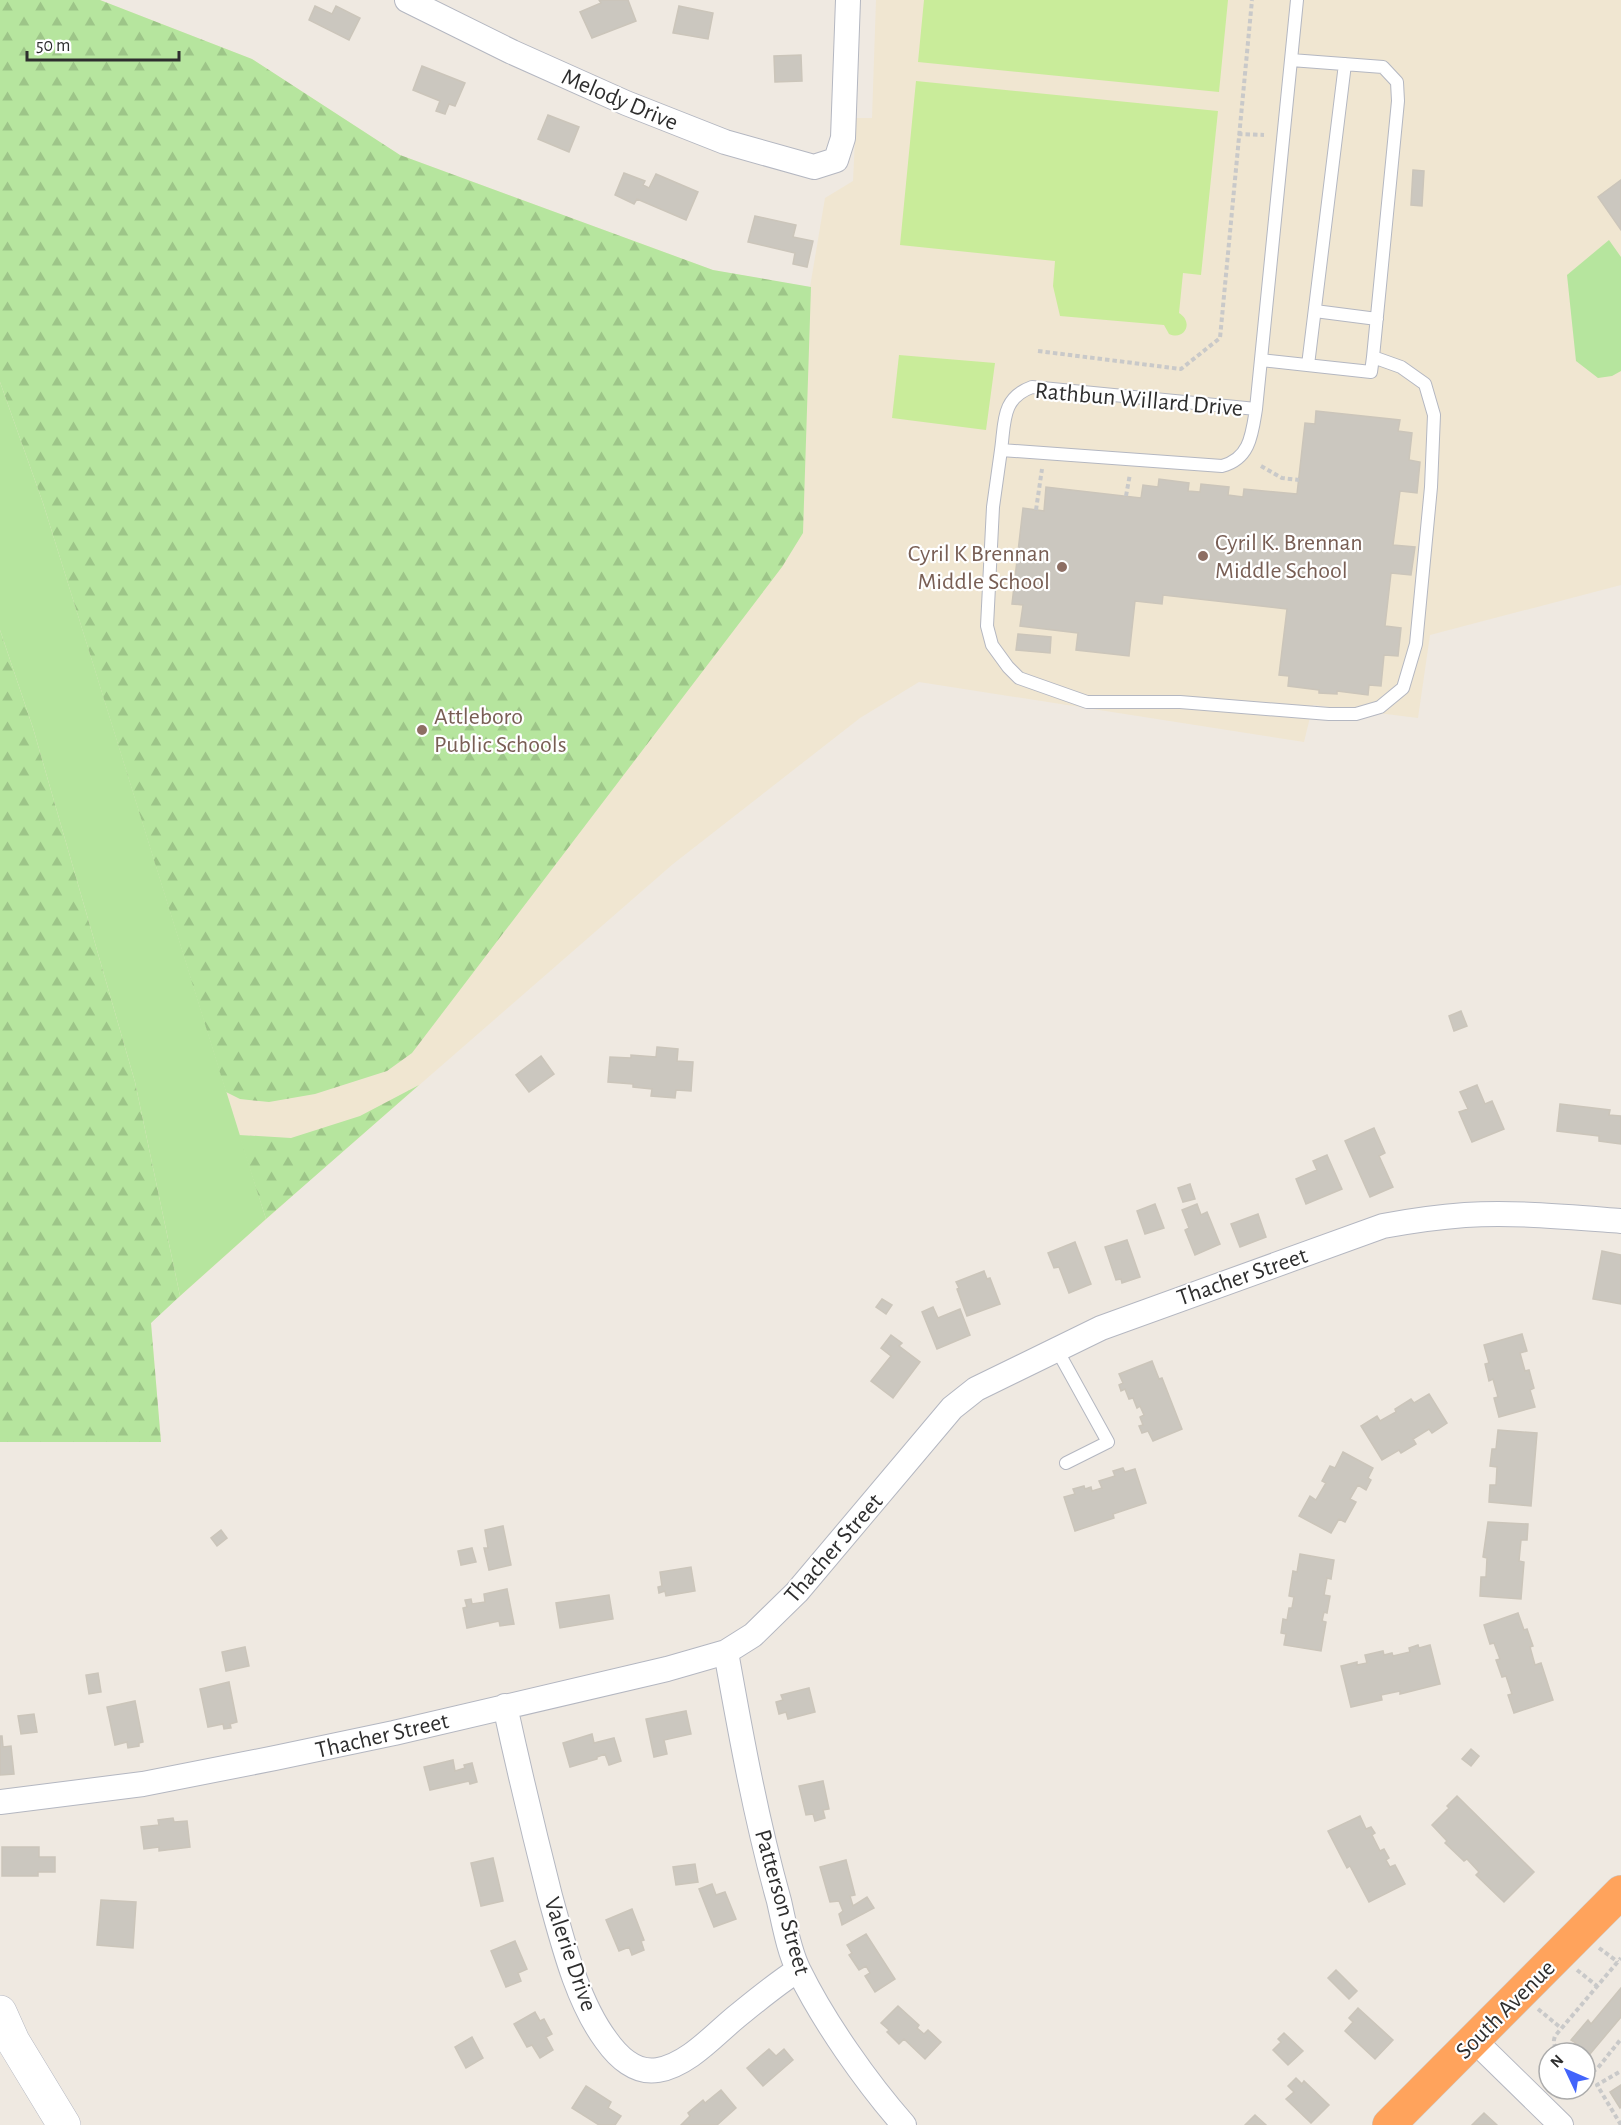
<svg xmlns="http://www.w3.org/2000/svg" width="1621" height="2125" font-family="'Alegreya Sans',sans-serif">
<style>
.education{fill:#f0e6d1}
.grass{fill:#b6e59e}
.forest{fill:url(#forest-firs)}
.pitch{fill:#c9ec9a}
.building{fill:#cbc7bf;stroke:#cbc5ba;stroke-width:1.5}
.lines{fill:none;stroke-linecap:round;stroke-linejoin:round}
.lane-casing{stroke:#b4b7c1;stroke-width:14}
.street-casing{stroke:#b4b7c1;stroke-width:26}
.secondary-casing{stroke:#b4b7c1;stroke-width:34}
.highway-casing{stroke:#c9c9c9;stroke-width:34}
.path{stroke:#c9c9c9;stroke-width:4;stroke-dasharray:4.5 3;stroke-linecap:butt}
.lane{stroke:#fff;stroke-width:12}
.street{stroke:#fff;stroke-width:24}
.secondary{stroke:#fff;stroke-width:33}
.highway{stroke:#ffa35c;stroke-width:33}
.education-dot{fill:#8d6e63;stroke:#fff;stroke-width:2}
.labels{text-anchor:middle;stroke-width:4.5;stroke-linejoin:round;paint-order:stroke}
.street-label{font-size:24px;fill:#2e2e2e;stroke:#fff}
.education-label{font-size:24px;fill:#785e54;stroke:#fff;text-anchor:start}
</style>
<defs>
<pattern id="forest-firs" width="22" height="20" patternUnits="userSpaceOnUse" patternTransform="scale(1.5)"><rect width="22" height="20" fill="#b6e59e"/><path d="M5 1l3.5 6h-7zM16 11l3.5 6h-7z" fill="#9dc588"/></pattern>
</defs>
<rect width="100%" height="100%" fill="#efe9e1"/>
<path class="education" d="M0 0H100L252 59 400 155 713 270 810 287 825 198 853 181 856 118H872L876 0H1621V585L1430 635 1418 718 1313 705 1304 742 919 682 860 718 673 864 308 1182 151 1322 161 1442H0Z"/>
<path class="grass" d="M1609 240 1621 257V371L1612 376 1598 378 1576 361 1567 275Z
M0 382 43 503 266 1219 180 1296 135 1082 33 728 0 630Z"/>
<path class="forest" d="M0 0H100L252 59 400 155 713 270 811 287 803 533 782 567 412 1053 387 1071 315 1094 269 1102 240 1099 226 1092 43 503 0 382Z
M0 630 33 728 135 1082 180 1296 151 1323 161 1442H0Z
M419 1085 266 1219 239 1135 291 1138 360 1116Z"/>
<path class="pitch" d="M924 0H1228L1219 92 918 62Z
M916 81 1218 111 1201 275 1183 273 1179 313C1194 322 1185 341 1169 334L1164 325 1060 316 1053 286 1055 261 900 245Z
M899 355 995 363 986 430 892 418Z"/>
<path class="building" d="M599 0H628L636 21 592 38 580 12 601 3Z
M315 6 332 14 336 6 360 18 349 40 309 20Z
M679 6 713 13 708 39 673 33Z
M801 55 802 81 775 82 774 56Z
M422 66 465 83 455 106 449 104 445 114 436 111 440 101 413 90Z
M548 115 579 127 569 152 538 139Z
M1413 170 1424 171 1422 206 1411 205Z
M624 173 645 181 643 185 649 188 656 174 698 192 686 220 637 199 634 204 615 195Z
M1621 180V230L1598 197Z
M755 216 796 225 793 237 813 241 807 267 793 264 795 253 748 242Z
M1316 411 1400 420 1398 431 1412 433 1409 460 1420 462 1417 493 1400 491 1393 545 1415 547 1411 575 1391 573 1385 626 1401 628 1398 656 1384 655 1381 686 1369 685 1368 695 1337 691V694L1319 693V690L1288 686 1289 676 1279 675 1287 609 1163 595 1162 604 1135 601 1129 656 1076 650 1078 633 1020 626 1023 605 1012 604 1023 508 1044 511 1046 487 1141 498 1143 485 1158 487 1159 479 1189 483 1188 491 1200 492 1201 484 1229 487 1228 495 1243 497 1244 489 1297 494 1305 423 1315 424Z
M1018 634 1051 637 1050 653 1016 650Z
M1461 1011 1467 1026 1454 1031 1449 1016Z
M657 1047 678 1049 677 1061 693 1062 691 1091 676 1090 675 1098 651 1096 652 1089 633 1087V1084L608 1082 610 1057 631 1058V1055L656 1057Z
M541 1056 554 1074 529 1092 516 1075Z
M1477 1085 1485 1104 1492 1101 1504 1129 1472 1142 1459 1112 1468 1109 1460 1092Z
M1560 1104 1610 1110 1609 1115 1621 1116V1144L1599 1141V1136L1557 1131Z
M1374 1128 1385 1153 1379 1156 1393 1187 1370 1197 1345 1141Z
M1327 1155 1342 1189 1306 1204 1296 1179 1317 1170 1313 1161Z
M1190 1184 1195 1199 1183 1202 1178 1188Z
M1155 1204 1164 1228 1145 1234 1137 1211Z
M1197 1204 1201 1215 1207 1212 1220 1244 1195 1255 1185 1230 1189 1228 1182 1210Z
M1258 1214 1266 1237 1240 1247 1231 1224Z
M1127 1240 1140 1277 1122 1283 1121 1279 1116 1280 1105 1247Z
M1075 1242 1091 1284 1069 1293 1059 1267 1054 1268 1048 1253Z
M1602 1251 1621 1255V1304L1593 1299Z
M984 1271 987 1279 990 1278 1000 1304 967 1316 957 1289 959 1288 956 1282Z
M882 1299 892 1305 886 1314 876 1307Z
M933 1307 938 1318 960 1309 970 1335 937 1349 922 1312Z
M1522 1334 1527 1351 1520 1353 1525 1371 1529 1370 1534 1388 1530 1390 1535 1407 1499 1417 1494 1398 1498 1397 1493 1379 1489 1381 1485 1364 1489 1363 1484 1345Z
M891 1335 902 1343 899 1346 920 1362 893 1398 871 1381 891 1356 881 1348Z
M1152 1361 1159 1379 1162 1378 1182 1429 1153 1441 1148 1431 1142 1433 1139 1426 1143 1425 1140 1417 1144 1415 1140 1406 1137 1408 1133 1398 1129 1399 1125 1389 1121 1391 1119 1385 1123 1383 1119 1374Z
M1429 1394 1447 1423 1432 1433 1429 1429 1413 1439 1416 1444 1401 1453 1399 1450 1382 1460 1361 1426 1377 1416 1380 1421 1396 1412 1395 1409 1411 1399 1414 1403Z
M1498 1430 1537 1433 1531 1506 1489 1502 1490 1485H1496L1497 1467 1490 1466 1492 1449H1496Z
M1343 1452 1373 1468 1368 1478 1371 1480 1366 1490 1358 1485 1350 1499 1356 1502 1345 1522 1339 1519 1331 1533 1299 1516 1310 1496 1316 1500 1326 1483 1322 1481 1330 1466 1335 1468Z
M1123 1468 1125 1472 1135 1469 1146 1503 1113 1514 1114 1518 1075 1531 1064 1497 1075 1494 1073 1489 1084 1486 1085 1489 1091 1487 1092 1491 1102 1488 1099 1481 1115 1476 1113 1471Z
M1488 1522 1528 1524 1527 1540H1521L1519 1561 1524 1562 1521 1599 1480 1596 1481 1577H1486L1487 1558 1483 1557Z
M503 1526 511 1565 489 1570 484 1548H488L485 1530Z
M221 1530 227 1538 217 1546 211 1538Z
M472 1548 476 1562 461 1565 458 1551Z
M1300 1554 1334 1560 1331 1579 1327 1578 1324 1595 1330 1596 1327 1613 1324 1612 1322 1621 1326 1622 1321 1651 1284 1645 1286 1634 1281 1633 1283 1619 1287 1620 1289 1608H1292L1294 1597 1289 1596 1293 1571 1297 1572Z
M691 1567 695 1591 666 1596 665 1591 659 1593 658 1587 662 1586 660 1572Z
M507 1589 514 1624 500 1626 499 1621 467 1628 463 1608 467 1607 465 1600 471 1599 472 1604 485 1602 484 1594Z
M609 1595 613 1619 560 1628 556 1603Z
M1518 1613 1524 1630 1527 1629 1533 1646 1530 1647 1535 1665 1541 1663 1553 1700 1514 1713 1508 1695 1512 1694 1506 1676 1502 1677 1496 1660 1500 1659 1494 1643 1490 1644 1484 1625Z
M1418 1645 1419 1648 1430 1645 1440 1684 1400 1694V1691L1381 1695 1382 1700 1351 1707 1341 1666 1357 1662V1665L1367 1663 1365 1655 1383 1651 1384 1655 1392 1653 1393 1656 1410 1652 1409 1648Z
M245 1647 249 1666 226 1671 222 1652Z
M98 1673 101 1692 89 1694 86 1675Z
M229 1682 237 1722 230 1724 231 1728 224 1729 223 1724 208 1727 200 1689Z
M809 1688 815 1712 788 1719 786 1712 779 1714 776 1702 783 1700 781 1695Z
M135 1701 143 1742 139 1743V1746L128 1748 127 1742 115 1745 107 1707Z
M686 1711 691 1734 664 1740 667 1754 654 1757 646 1719Z
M34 1714 37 1732 21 1734 18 1716Z
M592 1734 594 1743 614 1738 621 1761 609 1765 605 1754 597 1757V1759L570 1767 563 1743Z
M0 1736H2L3 1747 11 1746 14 1774 0 1775Z
M1471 1749 1479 1756 1471 1766 1462 1759Z
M453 1760 455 1771 465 1768 464 1765 472 1763 477 1782 470 1784 469 1781 430 1790 424 1767Z
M823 1781 829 1809 823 1810 825 1818 815 1821 813 1814 806 1815 799 1786Z
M1457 1796 1534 1872 1504 1902 1476 1875 1479 1872 1467 1859 1464 1861 1445 1843 1447 1841 1432 1825 1449 1808 1447 1806Z
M1360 1816 1366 1829 1371 1827 1375 1833 1372 1835 1380 1851 1384 1849 1389 1858 1386 1860 1390 1867 1395 1865 1405 1884 1369 1902 1350 1866 1347 1868 1328 1831Z
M173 1818 174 1822 187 1821 190 1847 159 1851V1847L144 1849 141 1827 159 1825 158 1820Z
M2 1847H39V1857H55V1872H38V1876H2Z
M493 1858 503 1901 481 1906 471 1863Z
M846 1860 855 1895 850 1896 853 1906 867 1897 874 1908 842 1925 839 1914 843 1911 839 1901 830 1902 820 1867Z
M695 1864 698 1882 676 1885 673 1867Z
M712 1884 716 1895 725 1892 736 1919 714 1927 699 1889Z
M101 1900 136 1902 133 1948 97 1945Z
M632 1909 644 1940 641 1941 644 1950 632 1955 629 1947 619 1951 606 1920Z
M866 1934 895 1979 875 1992 865 1976 870 1973 866 1966 859 1970 849 1955 852 1953 847 1945Z
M515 1941 527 1969 518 1973 521 1981 506 1987 491 1951Z
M1336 1970 1357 1991 1349 1999 1328 1978Z
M1621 1988V2017L1585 2060V2053H1574L1570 2050 1576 2043 1571 2040 1588 2020 1591 2024Z
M898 2006 919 2025 917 2028 924 2034 928 2030 941 2042 925 2059 904 2039 899 2044 887 2032 889 2030 881 2023Z
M1358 2008 1393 2040 1375 2059 1345 2031 1353 2022 1349 2018Z
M535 2012 540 2021 544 2019 552 2034 546 2037 553 2050 540 2058 532 2045 527 2047 514 2024Z
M1284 2033 1303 2051 1288 2065 1273 2050 1281 2042 1278 2039Z
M472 2037 483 2058 466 2068 455 2047Z
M769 2049 776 2056 784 2049 793 2060 763 2086 747 2068Z
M1296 2078 1302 2084 1304 2081 1329 2105 1311 2123 1286 2099 1294 2092 1288 2086Z
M1621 2085V2107L1620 2108 1610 2092Z
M586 2086 611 2102 608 2108 621 2116 615 2125H599L572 2108Z
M721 2090 736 2108 717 2125H681L690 2116 688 2113 703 2100 705 2103Z
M1484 2113 1497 2125H1472Z
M1255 2115 1266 2125H1245Z"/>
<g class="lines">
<defs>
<path id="lane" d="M1315 311 1377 319
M1261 360 1371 372 1373 357 1398 101 1397 82 1383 67 1291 60
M1308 365 1345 64
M1256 409 1032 387C1001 398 1005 423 1001 450L1222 466C1250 459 1252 434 1256 409L1297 0
M1001 450 993 507 987 626 992 645 1008 667 1019 678 1087 702H1180L1329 714H1356L1380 707 1403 688 1416 644 1431 487 1434 415 1425 384 1401 367 1373 357
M1056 1348 1108 1442 1066 1463"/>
<path id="street" d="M407 0 512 52 626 103 725 142 814 167 836 160 843 138 848 0
M726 1652C741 1736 756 1819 779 1901 784 1923 789 1952 799 1971 824 2022 867 2083 904 2125
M505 1706C519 1770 534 1833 550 1896 563 1943 577 2001 606 2040 618 2057 636 2074 658 2070 688 2065 714 2035 736 2017 757 2000 776 1984 798 1970
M0 1802 143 1784 275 1758 394 1733 667 1669 726 1652 753 1635 797 1592 952 1408 976 1389 1101 1328 1383 1226C1410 1221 1437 1217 1465 1215 1517 1212 1569 1217 1621 1221
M1474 2040 1561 2125"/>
<path id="secondary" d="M0 2012 13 2041 64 2125"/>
<path id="highway" d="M1389 2125 1621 1892"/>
</defs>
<use href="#lane" class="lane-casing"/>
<use href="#street" class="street-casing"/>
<use href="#secondary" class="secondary-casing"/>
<use href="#highway" class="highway-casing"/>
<path class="path" d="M1238 134 1264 135
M1038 351 1181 369 1220 338 1252 0
M1261 466 1282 478 1299 480
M1126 496 1130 474
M1036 510 1042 469
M1599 1948 1618 1962
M1577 1970 1597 1986
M1538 2009 1561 2028
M1562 2053C1555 2047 1552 2045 1555 2036L1621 1958
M1585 2072 1590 2073 1597 2069 1621 2039
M1621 2125 1597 2085 1621 2071"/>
<use href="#lane" class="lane"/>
<use href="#street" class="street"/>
<use href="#secondary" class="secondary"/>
<use href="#highway" class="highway"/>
</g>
<g class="education-dot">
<circle cx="1203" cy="556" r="6"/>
<circle cx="1062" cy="567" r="6"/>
<circle cx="422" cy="730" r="6"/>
</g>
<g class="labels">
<g class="street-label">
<text transform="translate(620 99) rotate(23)" y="8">Melody Drive</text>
<text transform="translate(1139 399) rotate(5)" y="8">Rathbun Willard Drive</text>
<text transform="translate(1242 1276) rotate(-19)" y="8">Thacher Street</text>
<text transform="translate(833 1548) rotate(-49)" y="8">Thacher Street</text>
<text transform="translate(382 1735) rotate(-13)" y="8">Thacher Street</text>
<text transform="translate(783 1902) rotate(74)" y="8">Patterson Street</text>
<text transform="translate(571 1954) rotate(71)" y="8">Valerie Drive</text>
<text transform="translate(1505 2009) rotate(-45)" y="8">South Avenue</text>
</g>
<g class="education-label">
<text x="1215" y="550">Cyril K. Brennan<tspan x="1215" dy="28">Middle School</tspan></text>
<text x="1050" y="561" text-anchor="end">Cyril K Brennan<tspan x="1050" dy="28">Middle School</tspan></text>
<text x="434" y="724">Attleboro<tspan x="434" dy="28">Public Schools</tspan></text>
</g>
</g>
<g transform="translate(1567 2071) rotate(314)"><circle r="28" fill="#ffffff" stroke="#ababab" stroke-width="1.5"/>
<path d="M0-4.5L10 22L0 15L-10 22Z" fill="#4264fb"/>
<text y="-9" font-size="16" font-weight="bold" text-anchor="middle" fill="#2e2e2e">N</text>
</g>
<path d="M27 51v9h152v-9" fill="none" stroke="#2e2e2e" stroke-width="3"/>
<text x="36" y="51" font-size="18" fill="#2e2e2e" stroke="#ffffff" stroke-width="4.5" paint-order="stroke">50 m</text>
</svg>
